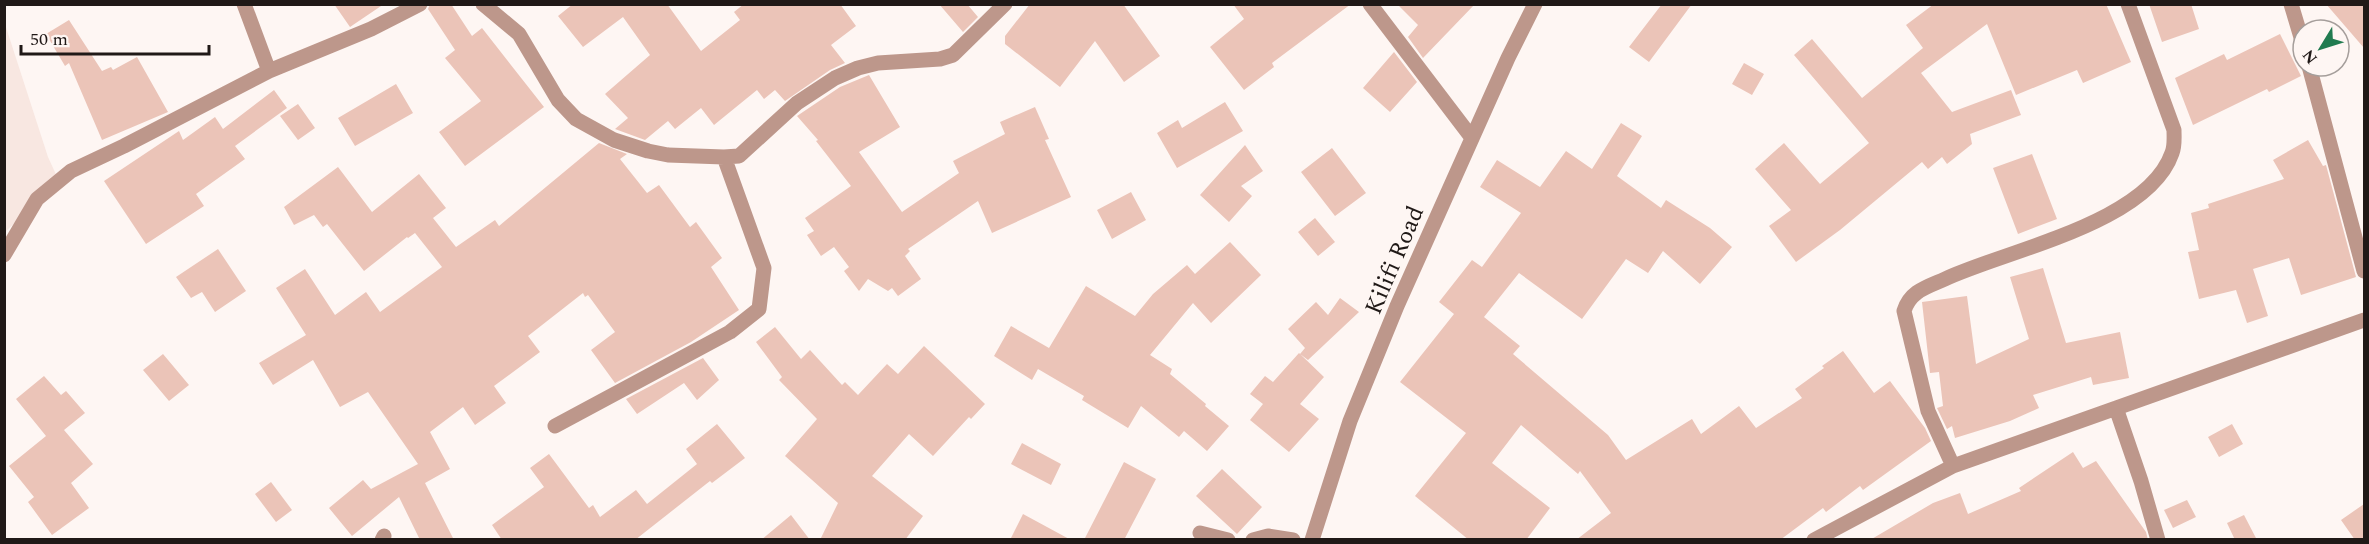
<svg xmlns="http://www.w3.org/2000/svg" width="2369" height="544" font-family="Spectral,serif">
<style>
.built{fill:#f8e7e1}
.building{fill:#ebc4b8}
.lines{fill:none;stroke-linecap:round;stroke-linejoin:round}
.minor{stroke:#bd978b;stroke-width:15}
.labels{text-anchor:middle;stroke-width:4.5;stroke-linejoin:round;paint-order:stroke}
.street-label{font-size:24px;fill:#201917;stroke:#fef6f3}
</style>
<rect width="100%" height="100%" fill="#fef6f3"/>
<path class="built" d="M4 21 48 157 59 181 5 232Z"/>
<path class="building" d="M334 4H384L350 27Z
M430 4H451L472 36 482 28 544 107 465 166 439 132 481 101 445 58 455 50 428 9Z
M573 4H667L701 51 740 20 734 12 744 4H840L856 26 831 45 845 63 830 70 785 101 775 90 764 99 757 90 714 125 701 108 675 129 668 121 645 140 615 129 628 118 605 94 650 55 623 17 583 47 558 16Z
M939 4H967L978 17 963 32Z
M1030 4H1123L1160 56 1124 82 1095 41 1060 87 1005 44V36Z
M1233 4H1351L1272 63 1274 67 1244 90 1210 47 1244 19Z
M1397 4H1475L1423 58 1408 37 1418 25Z
M1662 4H1692L1649 62 1629 47Z
M1934 4H2106L2131 62 2083 83 2077 70 2016 95 1987 24 1921 73 1952 112 2011 90 2021 115 1970 134 1972 144 1947 164 1942 157 1928 169 1922 162 1840 230 1796 262 1769 226 1791 210 1755 169 1784 143 1820 184 1869 143 1794 55 1812 39 1862 98 1923 48 1906 25Z
M2149 4H2191L2199 29 2162 42Z
M2326 4H2364V48Z
M69 20 102 71 111 67 113 70 137 57 168 112 102 140 69 63 65 66 46 34Z
M2280 34 2301 76 2269 92 2267 89 2193 125 2175 78 2224 54 2227 60Z
M1394 52 1417 82 1390 112 1363 88Z
M1744 63 1764 74 1752 95 1732 84Z
M869 75 900 127 859 152 902 212 959 173 953 161 1005 134 1000 122 1035 107 1049 139 1045 140 1071 197 992 233 978 201 908 249 910 251 905 256 921 279 898 296 892 288 888 291 868 279 859 291 844 271 849 267 834 247 821 256 807 235 814 231 805 218 851 186 816 141 818 140 797 116 840 87Z
M396 84 413 113 355 146 338 118Z
M274 90 287 108 235 146 245 159 196 194 204 206 146 244 104 181 179 131 183 140 215 117 223 129Z
M1225 102 1243 131 1177 168 1157 133 1178 120 1182 128Z
M298 104 315 128 298 140 280 116Z
M1621 123 1642 136 1617 176 1661 208 1666 200 1710 228 1732 247 1700 284 1663 251 1648 273 1626 259 1582 319 1519 273 1484 317 1520 346 1513 354 1608 435 1626 460 1692 419 1701 434 1739 406 1756 428 1802 398 1795 389 1824 368 1822 366 1843 351 1874 393 1890 381 1925 428 1931 441 1863 490 1860 486 1826 512 1823 508 1780 540H1576L1611 513 1580 471 1578 474 1521 425 1492 463 1550 508 1526 540H1469L1415 496 1466 433 1400 382 1454 314 1439 302 1472 260 1482 267 1521 213 1480 187 1497 160 1540 187 1566 151 1592 169Z
M2308 140 2323 166 2326 165 2356 277 2301 295 2289 258 2253 269 2268 316 2247 323 2236 290 2199 299 2188 252 2199 250 2191 213 2209 208 2208 204 2284 179 2273 160Z
M599 143 627 154 620 159 647 193 659 185 690 227 696 222 722 258 711 267 739 310 691 342 615 383 591 350 615 332 588 295 585 297 583 293 528 336 540 352 494 386 506 403 475 425 463 407 430 432 450 469 425 483 454 540H420L399 497 352 536 329 508 363 480 371 489 418 464 368 392 340 407 313 360 273 385 259 363 306 335 276 288 305 269 335 315 366 292 380 312 442 267 415 233 408 238 407 237 364 271 327 224 323 227 314 215 294 225 284 207 338 167 372 212 419 174 446 208 433 218 456 247 495 220 499 226Z
M1245 145 1263 171 1241 186 1252 196 1229 222 1200 195Z
M1332 148 1366 193 1335 216 1301 172Z
M2032 154 2057 219 2018 234 1993 168Z
M1131 192 1146 220 1112 239 1097 210Z
M1315 218 1335 242 1318 256 1298 232Z
M1230 242 1261 275 1211 323 1193 303 1150 355 1172 369 1170 374 1206 404 1205 406 1229 426 1207 451 1184 431 1179 437 1141 406 1128 428 1082 400 1084 396 1038 369 1032 380 994 356 1011 326 1049 348 1086 286 1135 316 1153 294 1187 265 1195 274Z
M218 249 246 291 215 312 202 292 191 298 176 277Z
M2043 268 2066 343 2120 332 2129 378 2093 385 2091 377 2033 395 2039 408 2010 421 1955 438 1952 426 1947 429 1937 408 1943 406 1939 372 1930 373 1922 302 1967 296 1976 364 2029 339 2010 277Z
M1340 298 1359 312 1308 360 1300 354 1305 348 1288 329 1316 302 1328 315Z
M775 327 801 359 810 350 842 385 845 382 858 395 887 364 898 374 924 346 985 404 971 419 969 417 933 456 909 434 872 476 923 516 905 540H820L838 503 785 456 817 419 779 380 782 377 756 342Z
M1299 353 1324 377 1300 404 1319 419 1289 452 1250 420 1263 404 1250 394 1265 376 1273 382Z
M163 354 189 385 169 401 143 370Z
M703 358 719 380 697 400 684 383 637 414 626 399Z
M44 376 61 395 66 391 85 413 64 430 93 464 71 483 89 508 52 535 28 502 34 497 9 466 46 436 16 399Z
M717 424 745 458 712 483 710 481 635 540H502L492 525 544 487 530 468 549 454 589 508 593 505 600 517 636 490 647 504 697 464 686 449Z
M2232 424 2243 444 2219 457 2208 437Z
M1022 443 1061 464 1051 485 1011 464Z
M2073 452 2083 468 2096 461 2146 532 2148 540H1870L1933 503 1960 493 1968 514 2021 491 2019 488Z
M1124 462 1156 479 1124 540H1084Z
M1222 469 1262 507 1237 534 1196 496Z
M271 482 292 510 276 522 255 494Z
M2187 500 2196 517 2173 528 2164 510Z
M2364 504V540H2355L2341 520Z
M1023 514 1071 540H1010Z
M791 515 810 540H761Z
M2244 515 2257 540H2235L2227 523Z"/>
<g class="lines">
<path class="minor" d="M244 4 269 71
M483 4 519 34 558 100 576 119 614 140 648 151 668 155 724 157 739 156 797 103 835 78 858 68 878 63 940 59 953 55 1005 4
M1370 4 1472 138
M2291 4 2303 44
M2309 66 2364 271
M4 255 37 199 71 171 124 146 269 71 371 29 420 4
M2116 408 2141 481 2158 540
M555 426 730 332 759 309 764 268 724 157
M1953 466 1928 411 1904 311C1910 291 1927 287 1945 279 2007 250 2148 223 2172 153 2175 146 2174 137 2174 130L2128 4
M1200 533 1228 540
M382 540 384 536
M1253 540 1268 536 1293 540
M1312 540 1350 421 1397 306 1508 58 1535 4
M1814 540 1953 466 2364 320"/>
</g>
<g class="labels">
<g class="street-label">
<text transform="translate(1394 260) rotate(-67)" y="8">Kilifi Road</text>
</g>
</g>
<rect width="2369" height="544" fill="none" stroke="#201917" stroke-width="12"/>
<g transform="translate(2321 48) rotate(232)"><circle r="28" fill="#fef6f3" stroke="#a59e9b" stroke-width="1.5"/>
<path d="M0-4.5L10 22L0 15L-10 22Z" fill="#217b50"/>
<text y="-9" font-size="16" font-weight="bold" text-anchor="middle" fill="#201917">N</text>
</g>
<path d="M21 45v9h188v-9" fill="none" stroke="#201917" stroke-width="3"/>
<text x="30" y="45" font-size="18" fill="#201917" stroke="#fef6f3" stroke-width="4.5" paint-order="stroke">50 m</text>
</svg>
